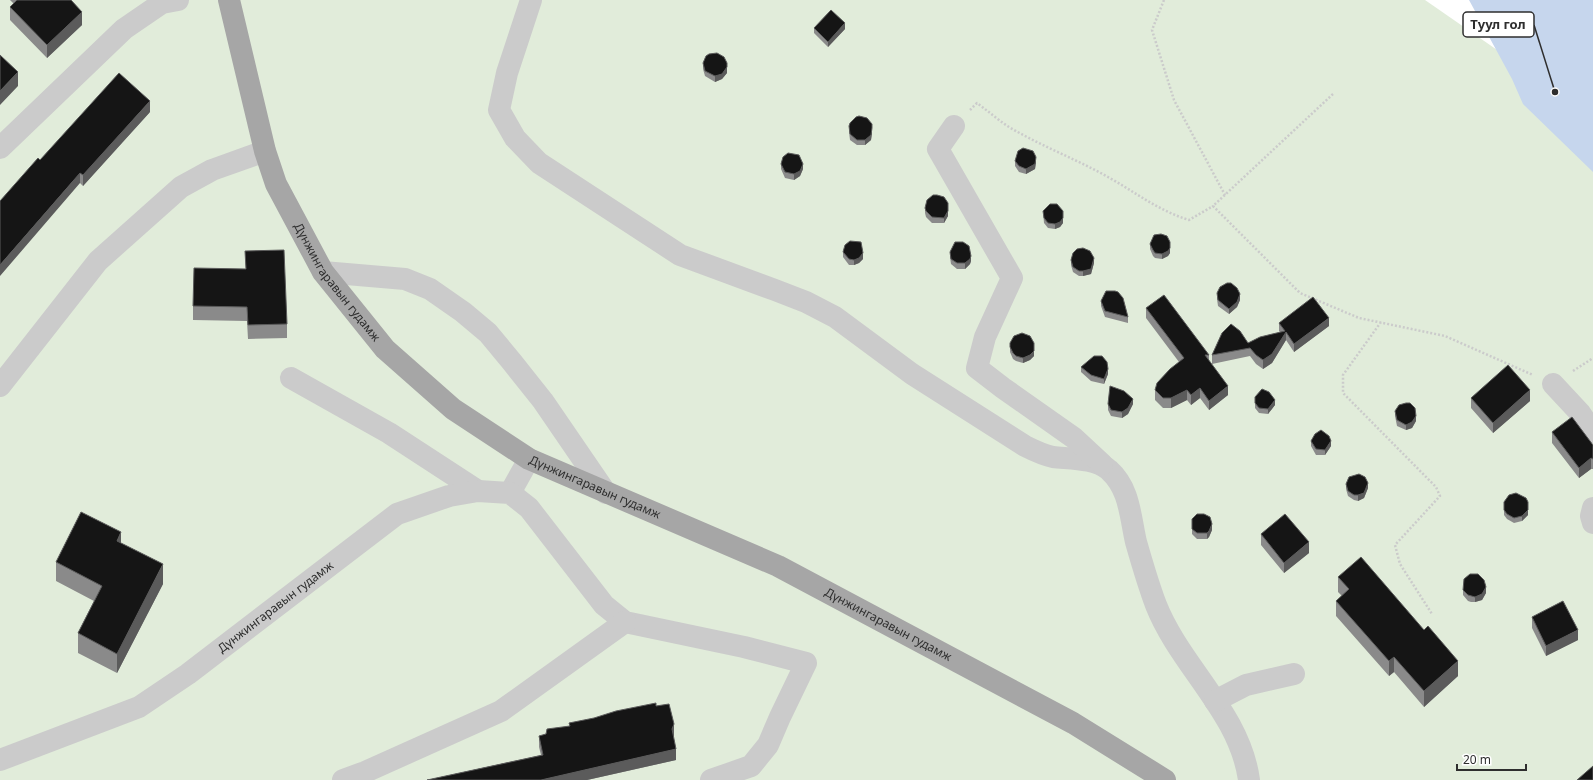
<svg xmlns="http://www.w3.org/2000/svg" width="1593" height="780" font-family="'Noto Sans',sans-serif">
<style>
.green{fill:#e1ecda}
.water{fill:#c6d6ed}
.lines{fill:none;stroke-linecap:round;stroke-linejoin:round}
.path{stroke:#cbcbcb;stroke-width:2.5;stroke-dasharray:2 2;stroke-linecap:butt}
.minor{stroke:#cbcbcb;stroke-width:22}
.major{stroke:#a6a6a6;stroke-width:22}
.wall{fill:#8a8a8a}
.shaded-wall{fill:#5b5b5b}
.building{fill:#151515;stroke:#5b5b5b}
.labels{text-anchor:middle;stroke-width:4;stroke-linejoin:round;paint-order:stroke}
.street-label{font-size:12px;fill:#2e2e2e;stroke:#fff}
.leader{fill:none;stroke:#2e2e2e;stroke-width:1.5}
.callout-dot{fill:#2e2e2e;stroke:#fff;stroke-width:1.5}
.callout{fill:#fff;stroke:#2e2e2e;stroke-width:1.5}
.callout-label{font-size:13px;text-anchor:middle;font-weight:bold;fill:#2e2e2e}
</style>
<rect width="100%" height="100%" fill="#fff"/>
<path class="green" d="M0 0H1425L1572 102 1593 127V780H0Z"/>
<path class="water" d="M1469 0H1593V172L1523 104 1512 79Z"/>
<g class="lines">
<path class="path" d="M1164 0 1152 30 1174 100 1225 195
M1333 94 1213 206 1300 293 1359 318 1445 336 1533 375
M970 110 977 103C988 111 998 120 1009 127 1041 146 1076 159 1108 177 1135 192 1159 211 1189 220L1213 206
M1381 322 1343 375V393L1436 487 1440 496 1395 545 1400 564 1432 614
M1573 371 1593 358"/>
<g class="minor">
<path d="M531 0 507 73 499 110 515 138 539 163 680 255 775 290 806 302 835 317 912 374 1025 446C1035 451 1043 455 1053 457 1070 459 1095 458 1109 470 1130 489 1130 516 1136 542 1142 563 1148 584 1156 605 1180 666 1240 713 1249 780"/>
<path d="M954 126 938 149 1012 278 985 337 977 368 1003 388 1074 438 1102 464"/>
<path d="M0 148 124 29 162 3 178 0"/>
<path d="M323 272 405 279 430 289 463 312 488 333 512 362 543 401 606 493"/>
<path d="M291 378 389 433 478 491"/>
<path d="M1553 384 1580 413 1593 432"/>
<path d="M0 386 98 261 181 187 212 170 265 151"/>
<path d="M510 493 529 459"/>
<path d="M1593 508 1591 516 1593 523"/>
<path d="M1215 701 1246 685 1294 674"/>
<path id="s1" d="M0 760 139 707 188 674 397 514 449 496 478 491 510 493 529 508 604 605 625 622 744 647 806 663 780 717 768 745 751 766 711 780"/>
<path d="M343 780 365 772 501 711 625 622"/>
</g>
<path class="major" id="s2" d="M229 0 265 151 276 184 323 272 385 349 453 409 529 459 778 566 1073 723 1165 780"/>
</g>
<path class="wall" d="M10 0H71L82 25 47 58 10 20V7L14 4Z
M814 28 845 29 828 47 814 33Z
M703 63 727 73 722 79 715 82 705 76 703 69Z
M150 112 83 186 80 183 40 160Z
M849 126 872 133 871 140 865 145H857L850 140 849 132Z
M1015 161 1036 162 1035 169 1026 174 1019 172 1015 166Z
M781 164 803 169 800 176 794 180 785 178 781 169Z
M925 208 948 216 944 223H932L926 217 925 213Z
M1043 211 1063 217V223L1060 227 1055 229 1048 228 1044 223Z
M1150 244 1170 247V253L1168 256 1162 259 1155 258 1153 256 1150 249Z
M245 251 287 324V338L248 339 247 321 193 320V306L246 269Z
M843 252 863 259 859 263 854 265H849L843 257Z
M950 252 971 261 970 264 965 269H957L951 264 950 257Z
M1071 260 1094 263 1091 274 1083 276H1079L1073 272 1071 265Z
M1217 293 1240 300 1237 307 1229 314 1218 306 1217 299Z
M1101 301 1128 317V323L1105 317 1101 306Z
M1146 308 1209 355V361L1228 395 1209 410 1200 398 1191 405 1187 400 1171 408H1163L1155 400V390L1179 362 1146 318Z
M1279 323 1329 326 1294 352 1286 340 1272 363 1263 369 1256 364 1250 356 1212 364V355L1248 343 1280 332 1279 331Z
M1010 343 1034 349V356L1030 360 1023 363 1016 361 1013 359 1010 352Z
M1081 367 1108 374 1104 384 1091 381 1081 372Z
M1255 397 1275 405 1268 414 1259 413 1255 408Z
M1471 398 1530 401 1493 433 1471 408Z
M1108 404H1133L1128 414 1122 418 1111 416 1108 410Z
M1395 411 1416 421 1412 428 1406 430 1397 426 1395 416Z
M1552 432 1593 445V469H1591L1579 478 1552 443Z
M1311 441 1331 446 1325 455H1316L1311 446Z
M1346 484 1368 488 1364 498 1358 501 1354 500 1348 496 1346 489Z
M1504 502 1528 515 1522 521 1514 523 1507 519 1504 515Z
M1192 519 1212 530 1209 537 1207 539H1197L1192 534Z
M1261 534 1309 553 1284 573 1261 545Z
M121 543 163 584 117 673 78 653V633L94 601 56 581V562Z
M1338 577 1458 676 1424 707 1394 672 1389 676 1336 616V601L1342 596 1338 592Z
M1463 590 1486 593 1482 600 1475 602H1471L1468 601 1463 595Z
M1532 617 1578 640 1546 656 1532 628Z
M656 706 674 735 673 736 676 760 587 780H427L541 755 539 747V736L546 734 569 726V723Z"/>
<path class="shaded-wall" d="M82 12V25L47 58V45Z
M845 23V29L828 47V42Z
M727 63V73L722 79 715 82V76Z
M18 72V86L0 105V91Z
M150 101V112L83 186V175Z
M872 128V133L871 140 865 145V140Z
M1036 157V162L1035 169 1026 174V169Z
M803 164V169L800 176 794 180V174Z
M80 173V183L0 276V265Z
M948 209V216L944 223V218Z
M1063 211V223L1060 227 1055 229V224Z
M1170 242V253L1168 256 1162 259V254Z
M863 253V259L859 263 854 265V260Z
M971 256V261L970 264 965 269V263Z
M1094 258V263L1091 274 1083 276V271Z
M1240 294V300L1237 307 1229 314V309Z
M1329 318V326L1294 352V344Z
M1286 332V340L1272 363 1263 369V360Z
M1034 343V356L1030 360 1023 363V358Z
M1108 369V374L1104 384V379Z
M1228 386V395L1209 410V401Z
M1200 388V398L1191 405V395Z
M1187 390V400L1171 408V398Z
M1530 390V401L1493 433V423Z
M1133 399V404L1128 414 1122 418V412Z
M1275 400V405L1268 414V409Z
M1416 416V421L1412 428 1406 430V425Z
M1331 441V446L1325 455V450Z
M1591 458V469L1579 478V468Z
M1368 483V488L1364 498 1358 501V495Z
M1528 502V515L1522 521V516Z
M1212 524V530L1209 537 1207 539V533Z
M121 532V552L117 541Z
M1309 542V553L1284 573V563Z
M163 564V584L117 673V654Z
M1486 587V593L1482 600 1475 602V597Z
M1578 630V640L1546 656V646Z
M1394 657V672L1389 676V661Z
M1458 661V676L1424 707V691Z
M674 724V735L672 740V729Z
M676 749V760L587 780H541Z"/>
<path class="building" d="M17 0H71L82 12 47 45 10 7Z
M831 10 845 23 828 42 814 28Z
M717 53 724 57 727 63V67L722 74 715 76 705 71 703 63 706 56 709 54Z
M0 55 18 72 0 91Z
M119 73 150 101 83 175 80 173 0 265V201L38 158 40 160Z
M859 116 867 118 872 124V128L871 135 865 140H857L850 134 849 126 850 123 856 117Z
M1023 148 1033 151 1036 157 1035 164 1026 169 1019 166 1015 161 1018 151Z
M788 153 799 155 803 164 800 171 794 174 785 172 781 164 783 157Z
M933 195H937L944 197 948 203V211L944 218 932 217 926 211 925 208 927 200Z
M1050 204H1057L1063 211V218L1060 222 1055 224 1048 223 1044 218 1043 211Z
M1161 234 1167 236 1170 242V248L1168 251 1162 254 1155 253 1153 250 1150 244 1154 235Z
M850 241 861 242 863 253 859 258 854 260 849 259 843 252 845 245Z
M955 242H963L969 246 971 256 970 259 965 263H957L951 259 950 252Z
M1083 248 1090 251 1094 258 1091 269 1083 271H1079L1073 267 1071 260 1073 253 1077 249Z
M284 250 287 324 248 325 247 307 193 306 194 268 246 269 245 251Z
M1227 283H1231L1237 288 1240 294 1237 302 1229 309 1218 300 1217 293 1220 287Z
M1106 291H1115L1118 292 1123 298 1128 317 1105 311 1101 301Z
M1164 295 1209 355H1205L1228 386 1209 401 1200 388 1191 395 1187 390 1171 398H1163L1155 390 1157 383 1170 369 1184 358 1146 308Z
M1313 297 1329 318 1294 344 1286 332 1272 354 1263 360 1256 355 1250 348 1212 355 1222 333 1231 324 1240 331 1248 343 1260 337 1285 331 1279 323Z
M1022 333 1030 336 1034 343V351L1030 355 1023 358 1016 356 1013 353 1010 347V343L1014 336Z
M1094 356H1102L1107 362 1108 369 1104 379 1091 375 1081 367Z
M1508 365 1530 390 1493 423 1471 398Z
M1110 386 1124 391 1133 399 1128 408 1122 412 1111 410 1108 404Z
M1262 389 1269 392 1275 400 1268 409 1259 408 1255 403V397Z
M1406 403H1410L1415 408 1416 416 1412 422 1406 425 1397 420 1395 411 1399 405Z
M1572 417 1593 445V459L1591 458 1579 468 1552 432Z
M1321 430 1329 436 1331 441 1325 450 1316 449 1311 441 1315 434Z
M1359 474 1365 477 1368 483 1364 493 1358 495H1354L1348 491 1346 484 1349 477Z
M1516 493 1526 498 1528 502V510L1522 516 1514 518 1507 514 1504 510V502L1509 495Z
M81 512 121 532 117 541 163 564 117 654 78 633 102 586 56 562Z
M1197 514H1204L1210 517 1212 524 1209 531 1207 533H1197L1192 529V519Z
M1285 514 1309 542 1284 563 1261 534Z
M1361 557 1424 630 1428 626 1458 661 1424 691 1394 657 1389 661 1336 601 1349 589 1338 577Z
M1470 574H1478L1484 580 1486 587 1482 594 1475 597 1468 595 1463 590 1464 579Z
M1563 601 1578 630 1546 646 1532 617Z
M656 703V706L669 704 674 724 672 729 676 749 541 780H427L543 755 539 736 546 734 547 729 570 726 569 723 594 718 616 711Z
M1593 766V780H1577Z"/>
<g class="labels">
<g class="street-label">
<text dy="4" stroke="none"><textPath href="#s2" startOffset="306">Дүнжингаравын гудамж</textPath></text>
<text dy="4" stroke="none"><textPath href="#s2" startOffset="642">Дүнжингаравын гудамж</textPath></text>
<text dy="4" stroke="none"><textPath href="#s1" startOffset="318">Дүнжингаравын гудамж</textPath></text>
<text dy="4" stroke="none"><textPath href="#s2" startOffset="966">Дүнжингаравын гудамж</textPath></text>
</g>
</g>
<path class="leader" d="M1555 92L1534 25"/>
<circle class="callout-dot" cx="1555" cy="92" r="4"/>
<rect class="callout" x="1463" y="12" width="71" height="25" rx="4"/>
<g class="callout-label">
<text x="1498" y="29">Туул гол</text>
</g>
<path d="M1457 764v6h69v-6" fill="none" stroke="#2e2e2e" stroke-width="2"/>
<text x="1463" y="764" font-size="12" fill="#2e2e2e" stroke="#ffffff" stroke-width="3" paint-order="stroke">20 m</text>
</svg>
